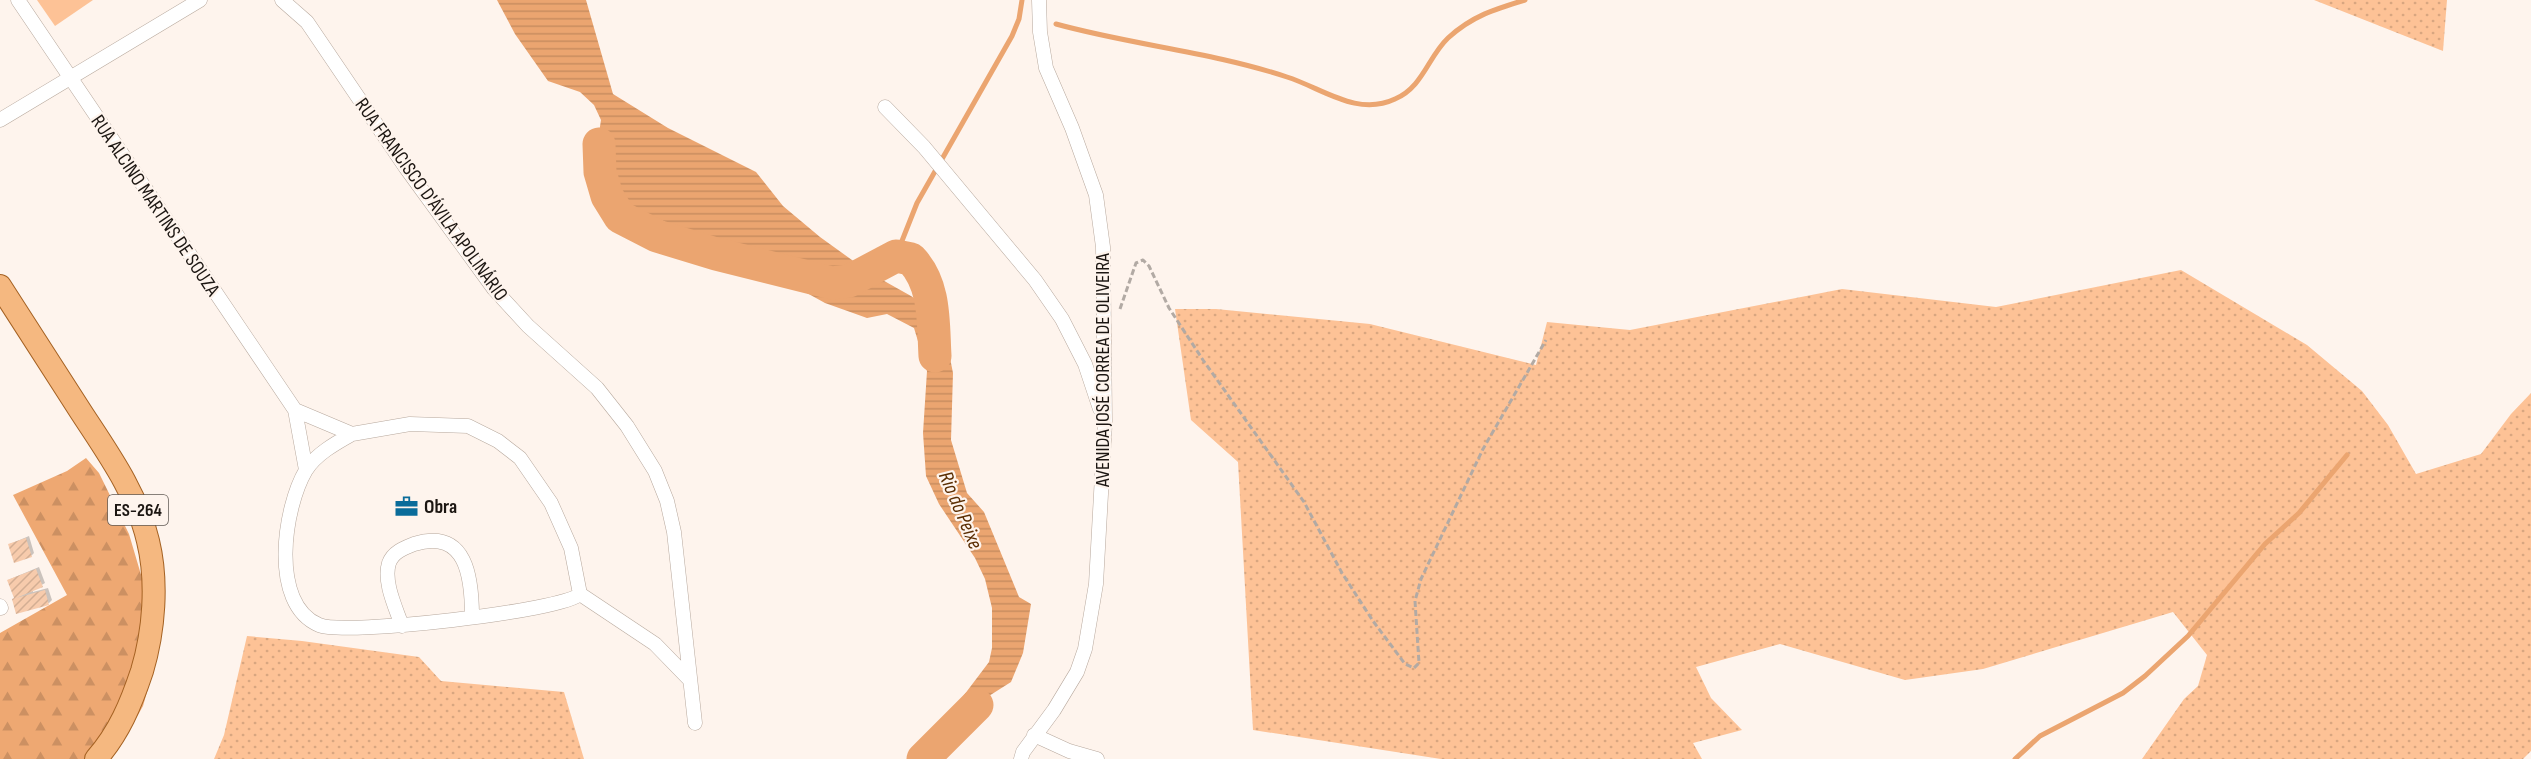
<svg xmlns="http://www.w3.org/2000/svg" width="2531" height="759" font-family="'Sofia Sans Condensed',sans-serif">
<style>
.grass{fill:url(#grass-dots)}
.forest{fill:url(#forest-firs)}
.pitch{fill:#fdc296}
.water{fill:url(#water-rules)}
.shadow{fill:#0003}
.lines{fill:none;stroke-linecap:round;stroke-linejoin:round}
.stream{stroke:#eba570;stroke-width:5}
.river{stroke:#eba570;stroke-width:33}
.building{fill:url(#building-hatch)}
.street-casing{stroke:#b7a89d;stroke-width:15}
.primary-casing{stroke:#a46122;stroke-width:24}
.path{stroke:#b2aaa4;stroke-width:3;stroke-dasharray:6 3;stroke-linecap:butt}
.street{stroke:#fff;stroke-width:14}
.primary{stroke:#f5b880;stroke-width:22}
.labels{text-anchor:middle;stroke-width:4.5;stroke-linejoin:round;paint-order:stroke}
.shield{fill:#fef4ed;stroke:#605954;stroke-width:1.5}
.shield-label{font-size:18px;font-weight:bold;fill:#1c1612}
.street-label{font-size:20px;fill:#1c1612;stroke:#fef4ed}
.poi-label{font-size:20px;font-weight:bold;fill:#1c1612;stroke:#fef4ed;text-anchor:start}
.water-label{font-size:21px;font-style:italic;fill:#5b2e03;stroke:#fef4ed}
</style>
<defs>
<pattern id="grass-dots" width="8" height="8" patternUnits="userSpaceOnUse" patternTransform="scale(1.5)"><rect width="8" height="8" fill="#fdc296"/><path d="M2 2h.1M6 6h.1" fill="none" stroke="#d8a680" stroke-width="1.8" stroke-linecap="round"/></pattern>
<pattern id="forest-firs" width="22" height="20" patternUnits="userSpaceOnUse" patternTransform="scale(1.5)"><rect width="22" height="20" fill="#eea872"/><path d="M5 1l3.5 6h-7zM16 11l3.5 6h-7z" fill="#cc9062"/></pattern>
<pattern id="water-rules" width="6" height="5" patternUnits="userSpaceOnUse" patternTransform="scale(1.5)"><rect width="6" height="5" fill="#eba570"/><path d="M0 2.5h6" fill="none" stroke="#c98d60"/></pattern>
<pattern id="building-hatch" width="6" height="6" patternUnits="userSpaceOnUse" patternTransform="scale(1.5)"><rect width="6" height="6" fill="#f7cbac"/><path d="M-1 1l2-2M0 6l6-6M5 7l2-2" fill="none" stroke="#d3ae93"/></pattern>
</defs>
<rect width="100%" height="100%" fill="#fef4ed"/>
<path class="grass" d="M2314 0H2447L2443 51Z
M2181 270 2307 345 2362 391 2388 425 2416 474 2481 454 2511 414 2531 393V751L2523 759H2142L2184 699 2198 686 2207 655 2173 612 1983 669 1905 680 1780 644 1696 667 1711 698 1742 730 1693 743 1702 759H1441L1253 730 1238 462 1191 420 1175 309H1216L1370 324 1536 365 1547 322 1630 330 1842 289 1996 307Z
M247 636 302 641 419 657 441 681 564 692 584 759H214L224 735Z"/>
<path class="forest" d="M86 458 99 473 129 534 147 595 149 685 143 706 120 747 110 759H0V633L67 595 13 495 67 471Z"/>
<path class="pitch" d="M37 0H93L55 26Z"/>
<path class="water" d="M497 0H586L613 94 668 128 756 172 783 206 820 237 870 273 911 296 942 318 953 373 951 440 967 493 984 512 1019 597 1031 604 1023 653 1011 682 981 701 967 728 940 740 929 752 927 759H909L958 703 989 662 992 648V608L985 579 975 558 939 504 926 476 923 433 927 371 914 328 887 314 867 318 825 303 722 246 625 205 600 182 594 165 601 120 594 105 580 92 548 81 515 34Z"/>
<path class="shadow" d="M29 536 34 553 31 556 10 544Z
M39 567 45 583 33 590V592L48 588 52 600 49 603 17 612 15 598 8 580Z"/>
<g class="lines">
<path class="stream" d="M1056 24C1132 45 1212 52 1287 77 1322 88 1357 117 1395 99 1423 87 1428 57 1448 38 1472 16 1495 9 1525 0
M896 256 917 203 1012 36 1019 19 1022 0
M2015 759 2040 736 2123 693 2145 676 2188 636 2265 544 2299 513 2347 455"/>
<path class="river" d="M599 144 600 172 607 196 620 217 657 236 716 254 832 283 849 281 896 256 911 259C936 285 933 323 935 356
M923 759 977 705"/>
</g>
<path class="building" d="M26 538 32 557 14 563 8 544Z
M36 569 43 587 16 598 45 590 49 605 16 614 12 599 14 598 7 580Z"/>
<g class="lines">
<defs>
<path id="street" d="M18 0 295 410 306 470
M282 0 307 22 406 168 494 289 528 326 597 388 627 426 655 471 667 501 674 532 695 723
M885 107 924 147 1035 280 1062 319 1085 364 1100 409
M0 120 200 0
M295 410 352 434 410 424 468 426 498 441 520 458 551 503 571 548 580 594C563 611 345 636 319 625 269 604 284 507 306 470 316 454 336 443 352 434
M580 594 655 644 689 679
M0 606 1 608
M402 626C396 608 383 582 389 563 393 552 404 548 414 544 467 528 472 578 472 617
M1034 735 1069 751 1097 759
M1021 759 1023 752 1054 710 1077 672 1085 649 1096 584 1105 422 1103 247 1096 195 1072 128 1046 68 1040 32 1039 0"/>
<path id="primary" d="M0 286C27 328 54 370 81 412 107 452 137 493 148 541 158 582 154 631 142 671 131 704 119 733 96 759"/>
</defs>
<use href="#street" class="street-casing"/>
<use href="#primary" class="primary-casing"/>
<path class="path" d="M1120 309 1136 263 1143 260 1149 266 1169 308 1203 360 1304 502 1342 573 1373 621 1405 664 1414 668 1419 663 1415 601 1421 579 1483 449 1546 340"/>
<use href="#street" class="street"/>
<use href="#primary" class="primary"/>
</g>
<defs>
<symbol id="office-bare" viewBox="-9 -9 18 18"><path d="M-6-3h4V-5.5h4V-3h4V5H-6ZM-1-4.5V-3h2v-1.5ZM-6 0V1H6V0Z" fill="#0a6c9a" stroke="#fef4ed" stroke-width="2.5" paint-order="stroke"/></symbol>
</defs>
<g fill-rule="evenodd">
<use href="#office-bare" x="390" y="490" width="33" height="33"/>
</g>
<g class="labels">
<rect class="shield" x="108" y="495" width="60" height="30" rx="4.5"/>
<g class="shield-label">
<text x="138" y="516">ES-264</text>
</g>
<g class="street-label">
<text transform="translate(432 199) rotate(54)" y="7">RUA FRANCISCO D'ÁVILA APOLINÁRIO</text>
<text transform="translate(156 205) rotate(56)" y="7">RUA ALCINO MARTINS DE SOUZA</text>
<text transform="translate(1102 370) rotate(-90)" y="7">AVENIDA JOSÉ CORREA DE OLIVEIRA</text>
</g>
<g class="poi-label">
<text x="424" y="513">Obra</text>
</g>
<g class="water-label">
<text transform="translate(961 510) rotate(67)" y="7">Rio do Peixe</text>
</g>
</g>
</svg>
